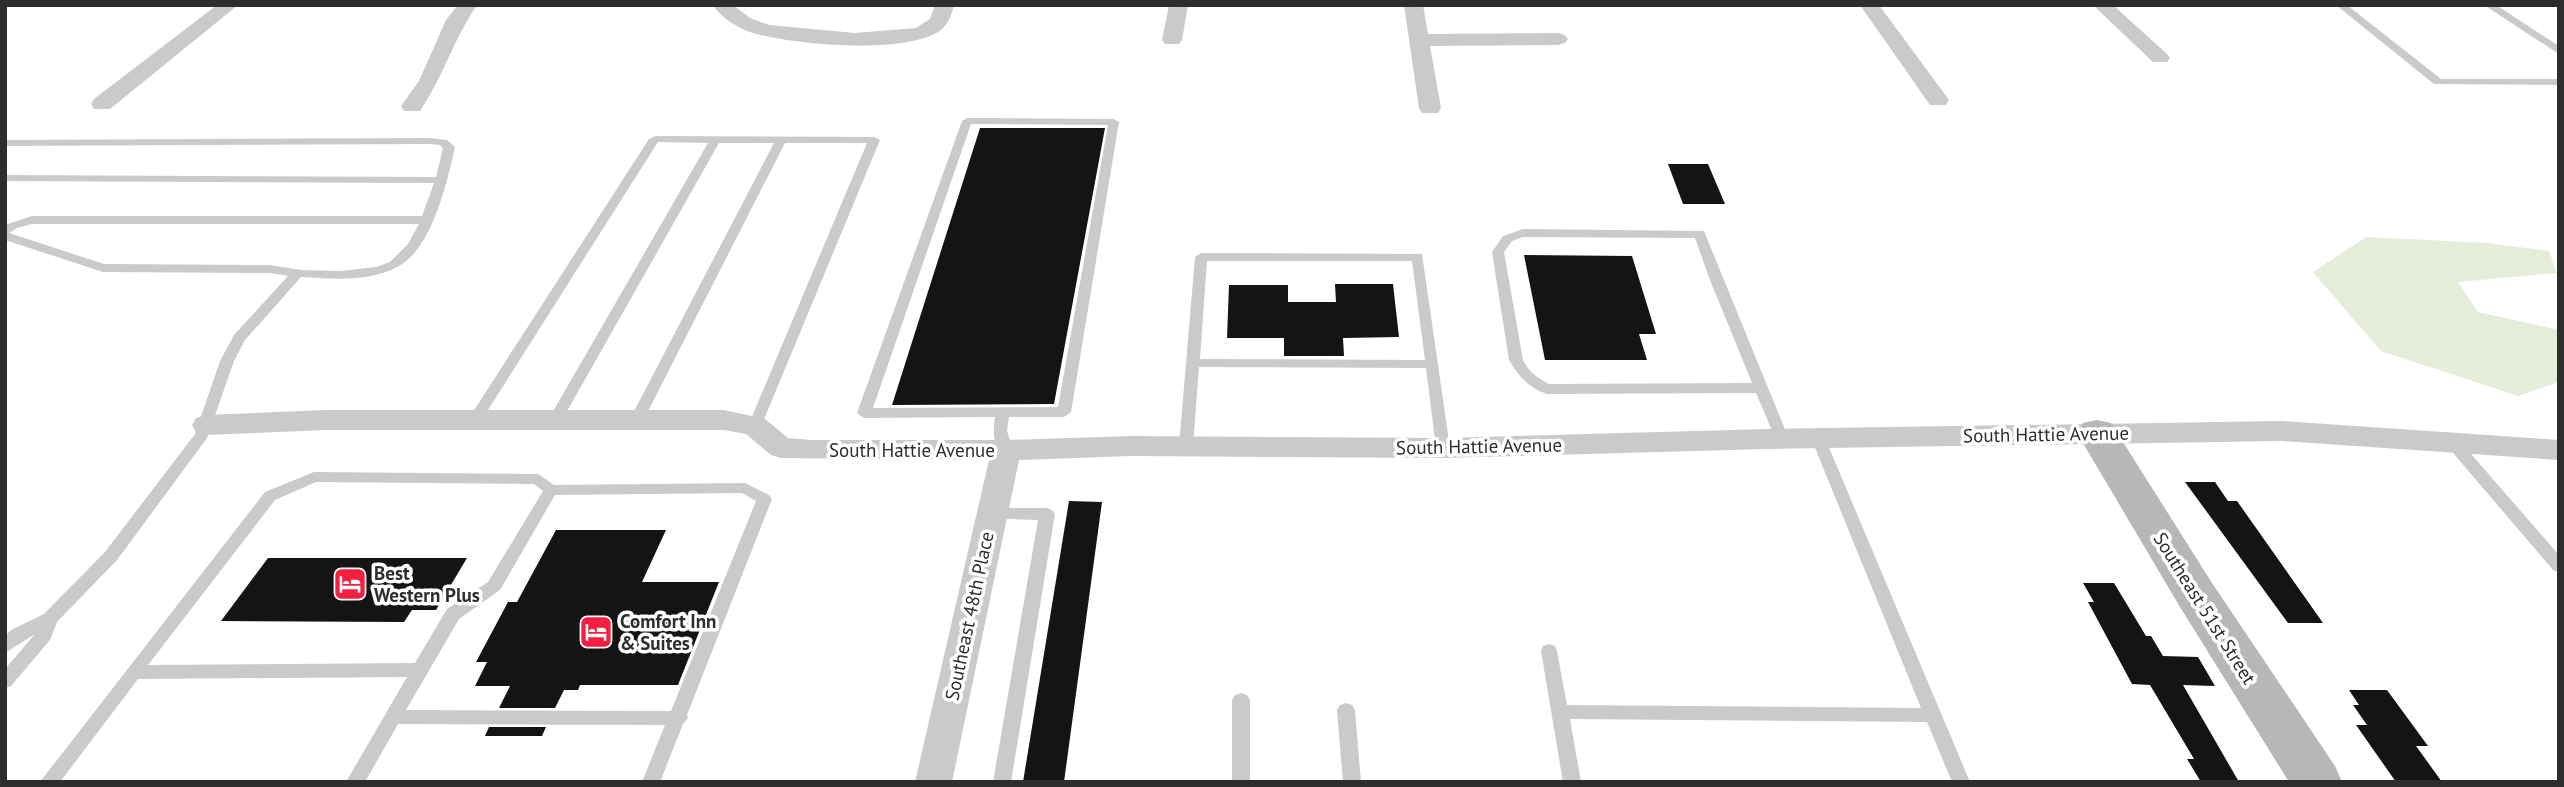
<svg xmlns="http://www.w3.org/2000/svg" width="2564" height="787" font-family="'PT Sans',sans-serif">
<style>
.green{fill:#e5ecd9}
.building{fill:#141414}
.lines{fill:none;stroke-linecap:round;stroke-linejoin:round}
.lane{fill:#cacaca;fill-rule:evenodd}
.street{fill:#cacaca;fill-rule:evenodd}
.secondary{fill:#b7b7b7;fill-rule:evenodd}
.labels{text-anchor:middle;stroke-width:7;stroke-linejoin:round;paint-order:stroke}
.street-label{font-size:19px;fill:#2d2d2d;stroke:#fff}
.poi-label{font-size:19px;font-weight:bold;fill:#2d2d2d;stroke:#fff;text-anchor:start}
</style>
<rect width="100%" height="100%" fill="#fff"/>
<path class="green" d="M2366 237 2487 243 2549 251 2557 273 2458 282 2478 312 2559 330V382L2518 396 2381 351 2313 272Z"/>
<path class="building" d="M980 128H1105L1054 404 892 405Z
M1668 164H1708L1725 204H1683Z
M1524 255 1632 256 1656 334H1639L1647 360H1545Z
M1335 284H1393L1399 337 1343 338 1344 356H1284V338H1227L1229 285H1288V302H1336Z
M2185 482H2215L2228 501H2237L2323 623H2288Z
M1069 501 1102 502 1064 782H1023Z
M556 530H666L642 582H719L678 685H580L578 690H564L555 708H499L510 686H475L487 662H476L508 602H517Z
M268 558H467L436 610H412L404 622 221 621Z
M2083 583H2114L2146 636H2151L2163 656 2198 657 2215 686 2183 685 2239 782H2201L2187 759H2194L2150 685 2132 684 2088 602H2094Z
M2349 690H2387L2428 746H2416L2442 782H2396L2356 725H2367L2353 705H2359Z
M489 727H546L542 736H485Z"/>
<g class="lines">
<path class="lane" d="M2336 5H2347L2441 79H2559V85L2434 84Z
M2484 5H2496L2559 46V54Z
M967 118 1114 119 1119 122 1071 412 1064 417H1009L1007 431 1013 450 1006 455C992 450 993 429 995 417L864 418 857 413 962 121ZM971 124 1108 125 1058 407 873 408Z
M655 136 874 137 880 140 760 429 755 431 748 426 867 143H785L644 419 642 422H632L630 419 774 143H719L562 420 555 425 550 423 548 420 708 143 658 142 479 424H469L467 421 469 418 649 139Z
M429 138 447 140 455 147C447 182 432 250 397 267 369 282 332 279 301 277L245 340 234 361 207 438 117 560 57 622 50 640 11 686 5 688V669L35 634 5 653V636L11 630 44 614 105 552 195 434 220 361 234 335 288 276 270 273 103 272 5 240V225L32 216H422L434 183 5 181V175L436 177 443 148 440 145 429 144 5 146V140ZM32 224H419L408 244 390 262 376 267 341 271 301 270 270 265 104 264 9 233 17 228Z
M1523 229 1704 231 1789 439 1787 442H1777L1756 393 1547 394C1529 388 1518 376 1509 360L1492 252 1503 236ZM1523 237 1695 238 1710 280 1752 383 1549 384C1538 378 1529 372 1523 360L1504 252 1512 241Z
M1201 253 1422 254 1450 448 1448 452 1443 453 1436 448 1426 368 1199 367 1193 446 1186 451 1181 450 1179 446 1195 257ZM1207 261H1412L1425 360 1200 359Z
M1818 433 1825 438 1970 782H1952L1927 722 1570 719 1581 782H1563L1541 651 1543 646 1549 644 1555 646 1557 651 1567 705 1921 708 1811 438Z
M2453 438 2458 439 2559 555V572L2553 570 2448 447 2446 443 2448 439Z
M314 472 538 474 554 485 745 483 769 495 772 499 687 715 688 718 683 724 660 782H642L665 725 398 724 365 782H346L407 677 138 679 60 782H40L265 492ZM316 482 534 484 543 491 488 582 447 609 415 663 148 665 275 500ZM742 493 756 501 671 711 406 710 459 619 500 590 555 495Z
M992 508H1047L1052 510 1055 514 1011 782H993L1038 520 987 518 984 514 987 510Z
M1241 693 1247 695 1250 700V782H1232V700L1235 695Z
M1346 703 1352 705 1355 710 1361 782H1343L1337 710 1340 705Z"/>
<path class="street" d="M217 5H238L110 109H94L91 104 94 99Z
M458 5H477C454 38 443 77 420 111H404L401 106 419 81 446 20Z
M713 5H733L750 18 769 25 855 33 916 28 930 19 935 5H954C952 13 949 23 942 29 910 56 785 45 747 31 733 25 721 17 713 5Z
M1169 5H1188L1182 40 1179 44H1165L1162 40Z
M1404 5H1423L1428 34 1558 33 1565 35 1568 39 1565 43 1558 45 1430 46 1441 108 1438 113H1422L1419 108Z
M1860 5H1879L1949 100 1946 105H1930Z
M2093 5H2113L2167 54 2170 58 2167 62H2153Z
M326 410H724L765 419 788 438 812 440H1006L1132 436 1443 438 1767 429 2281 421 2559 440V460L2281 441 1767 449 1443 458 1132 456 1019 460 952 782H915L989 460 781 458 771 455 746 434 724 430H326L206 435 196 432 192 425 196 418 206 415Z"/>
<path class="secondary" d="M2097 420 2111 423 2212 583 2335 766 2342 782H2289L2180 607 2077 433 2083 423Z"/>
</g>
<defs>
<symbol id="hotel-square" viewBox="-11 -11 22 22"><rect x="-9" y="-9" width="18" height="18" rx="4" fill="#f41f41" stroke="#fff"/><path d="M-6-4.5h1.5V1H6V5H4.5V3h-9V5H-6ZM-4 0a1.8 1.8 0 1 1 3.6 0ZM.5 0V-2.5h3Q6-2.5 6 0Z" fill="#fff"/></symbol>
</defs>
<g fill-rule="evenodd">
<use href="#hotel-square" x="331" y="565" width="38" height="38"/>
<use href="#hotel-square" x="577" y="613" width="38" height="38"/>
</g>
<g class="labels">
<g class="street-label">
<text transform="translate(2046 434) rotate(-1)" y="7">South Hattie Avenue</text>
<text transform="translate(1479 446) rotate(-1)" y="7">South Hattie Avenue</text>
<text x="912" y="457">South Hattie Avenue</text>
<text transform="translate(2205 608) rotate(58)" y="7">Southeast 51st Street</text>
<text transform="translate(969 616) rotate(-78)" y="7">Southeast 48th Place</text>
</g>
<g class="poi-label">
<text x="374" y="580">Best<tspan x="374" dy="22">Western Plus</tspan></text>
<text x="620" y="628">Comfort Inn<tspan x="620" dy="22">&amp; Suites</tspan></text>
</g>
</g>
<rect width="2564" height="787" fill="none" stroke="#2d2d2d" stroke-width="14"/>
</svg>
